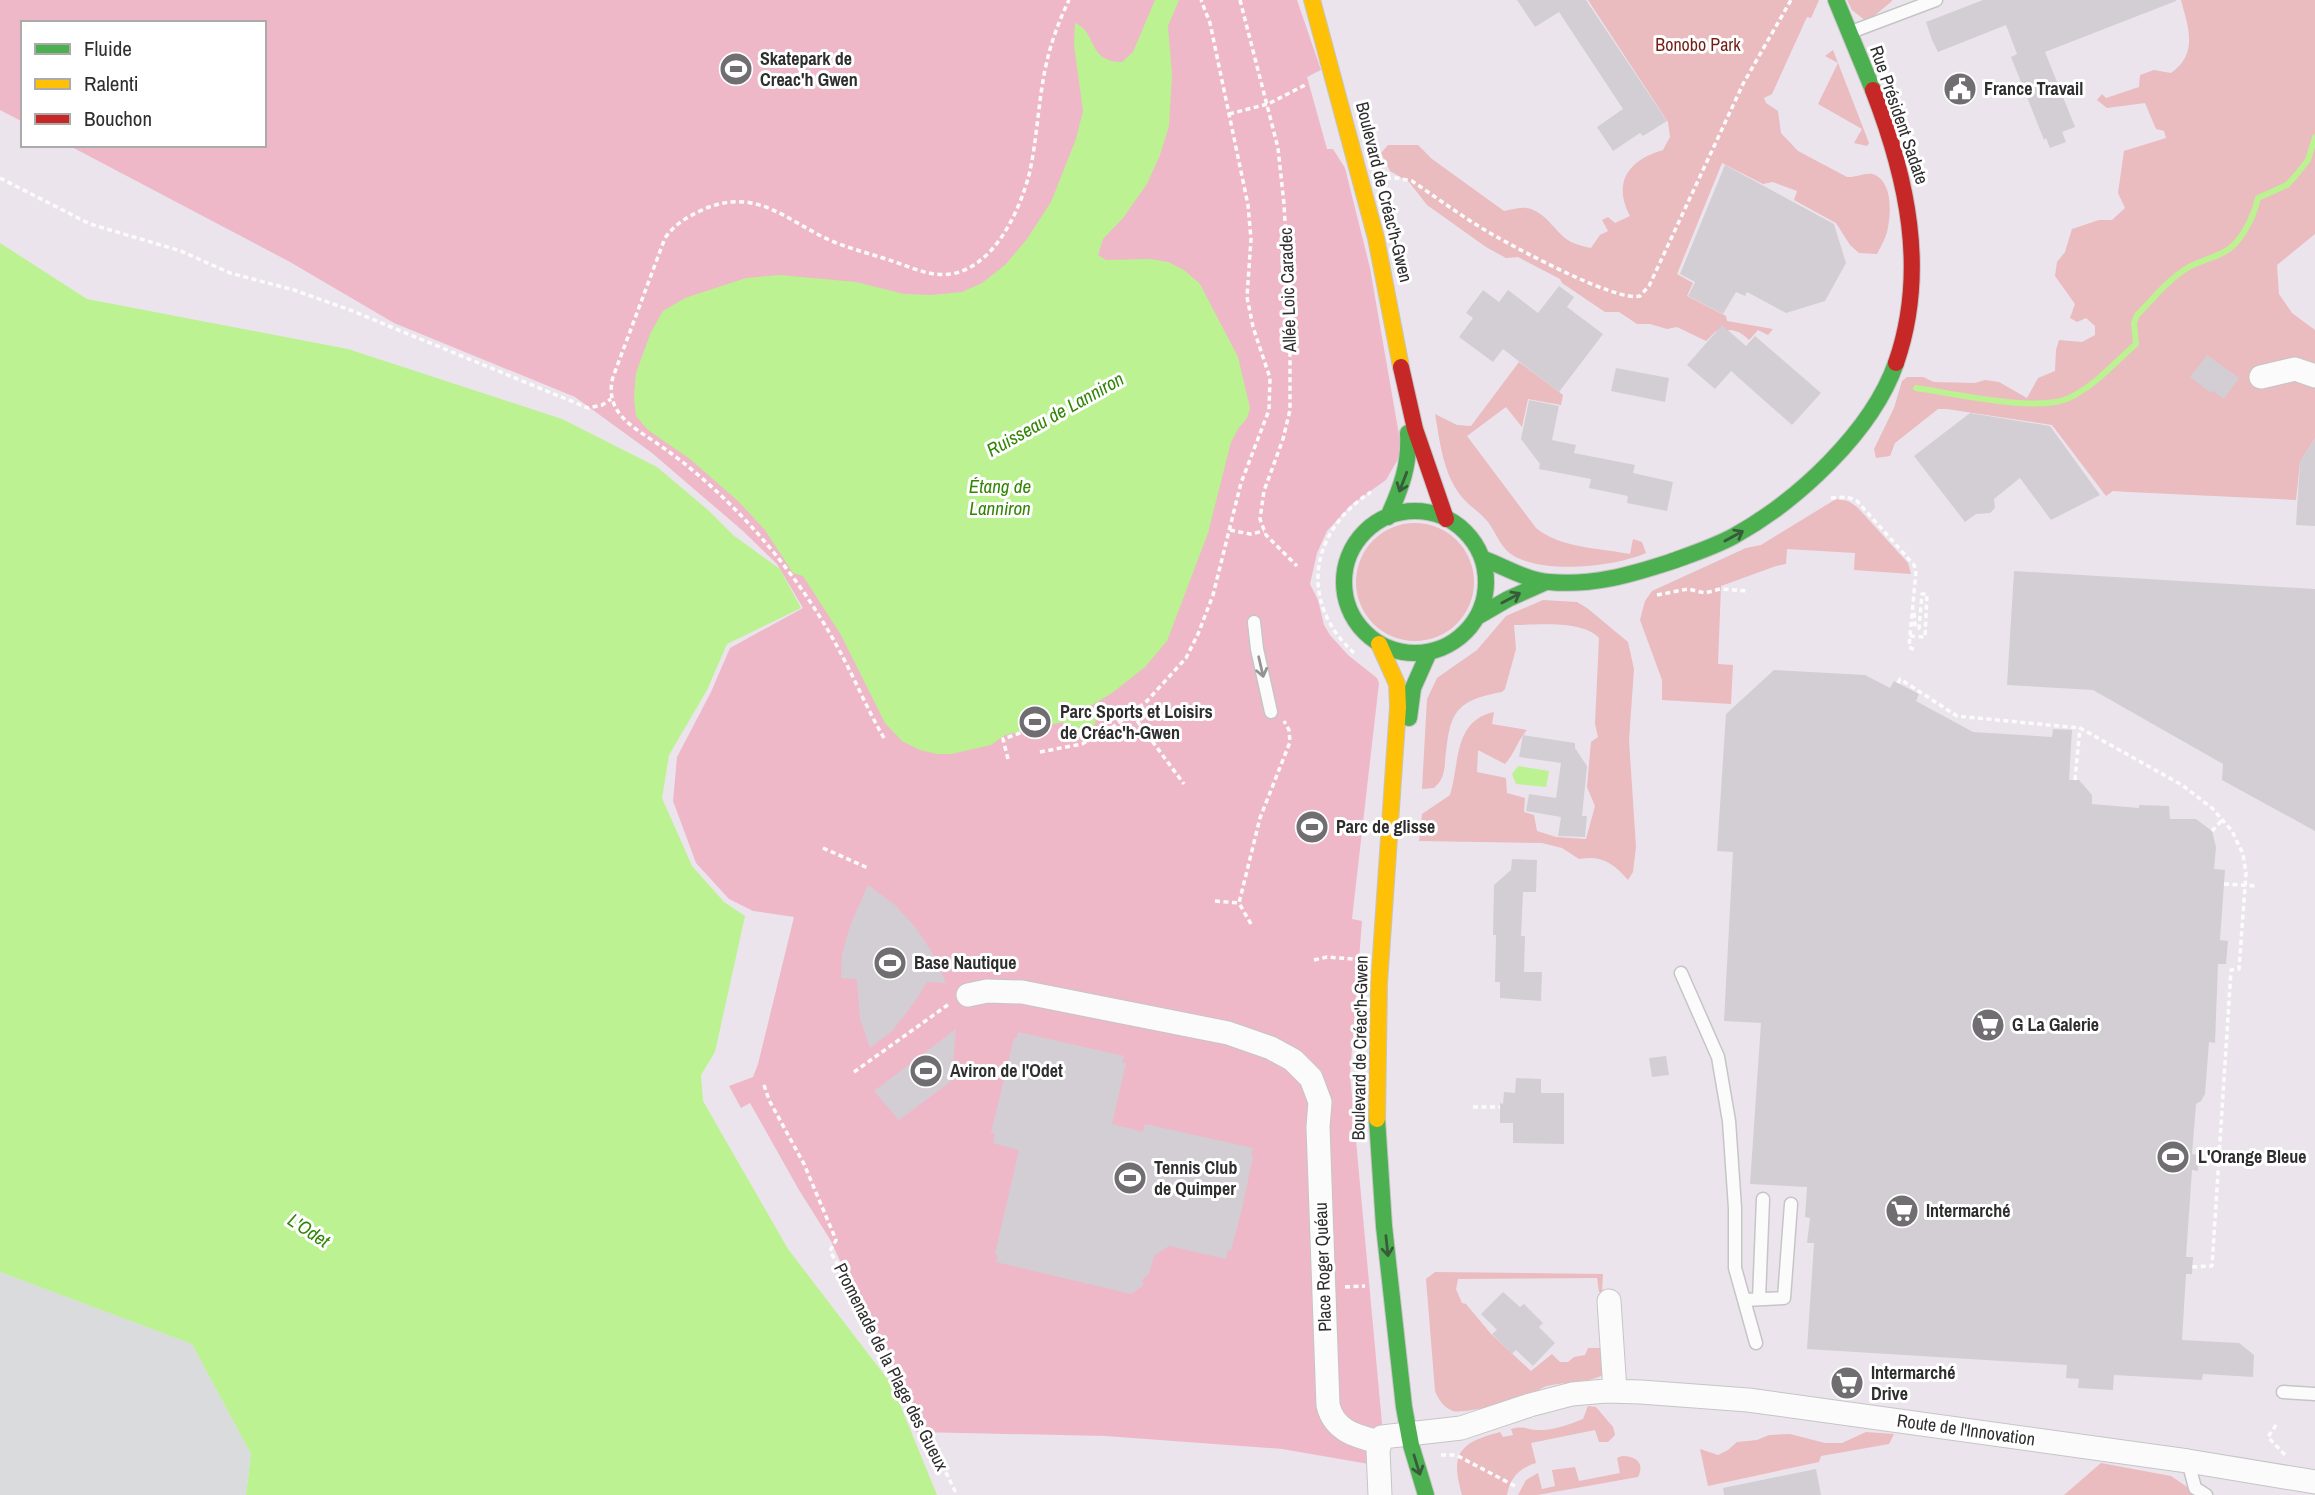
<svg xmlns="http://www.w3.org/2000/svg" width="2315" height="1495" font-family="'Archivo Narrow',sans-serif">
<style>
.industrial{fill:#dadbdd}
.green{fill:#eabbbf}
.pitch{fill:#efb8c9}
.water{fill:#bcf292}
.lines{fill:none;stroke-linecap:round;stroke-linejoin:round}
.stream{stroke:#bcf292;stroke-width:6}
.building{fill:#d3ced4}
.lane-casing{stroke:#c6c5c6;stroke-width:15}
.street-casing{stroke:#c6c5c6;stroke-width:25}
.fast-casing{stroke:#c6c5c6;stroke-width:18}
.slow-casing{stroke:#c6c5c6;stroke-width:18}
.jam-casing{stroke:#c6c5c6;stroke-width:18}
.path{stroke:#fcfbfc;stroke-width:3.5;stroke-dasharray:5 3.5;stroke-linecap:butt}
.lane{stroke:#fcfbfc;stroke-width:12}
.street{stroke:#fcfbfc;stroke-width:23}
.fast{stroke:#4caf50;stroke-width:16}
.slow{stroke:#ffc107;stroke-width:16}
.jam{stroke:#c62828;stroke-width:16}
.oneway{stroke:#385b3a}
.oneway2{stroke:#959495}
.labels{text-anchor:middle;stroke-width:6;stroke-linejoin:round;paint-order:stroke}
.park-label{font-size:18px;fill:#731f15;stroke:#fff}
.poi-label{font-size:18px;font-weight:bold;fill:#2e2e2e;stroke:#fff;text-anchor:start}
.street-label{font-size:18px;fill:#2e2e2e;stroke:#fff}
.water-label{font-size:19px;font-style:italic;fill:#328606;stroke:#fff}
</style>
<rect width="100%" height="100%" fill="#ebe4ec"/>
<path class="industrial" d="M0 1272 192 1344 251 1454 246 1495H0Z"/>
<path class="green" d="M1588 0H1819L1811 18 1807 17 1772 94 1764 98 1766 103 1778 111 1781 133 1798 151 1847 177C1856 178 1867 171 1875 175 1892 183 1891 211 1888 227 1887 236 1881 246 1877 254L1859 253 1850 245 1836 223 1794 200 1797 191 1773 182 1763 184 1722 163 1677 274 1693 283 1687 296 1726 316 1727 321 1773 329 1768 335 1758 330 1749 340C1738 329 1731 329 1716 331L1706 341 1677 327 1667 329 1650 324H1637L1619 312H1605L1562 283 1560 279 1518 257 1506 258 1486 247 1427 205 1409 182 1390 171 1381 153 1388 145H1418L1432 159 1504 211C1511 210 1519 207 1526 208 1543 210 1553 228 1565 238 1572 244 1582 246 1591 248L1600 235 1608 231 1602 220 1608 217 1615 223 1630 216C1612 182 1629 160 1663 150L1670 137 1668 122Z
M1847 0H1892V1L1867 22 1852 10Z
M2181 0H2315V234L2277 265 2279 294 2292 313 2315 330V438L2300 462 2296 500 2129 492 2113 491 2106 496 2052 425 1947 409H1938L1895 443 1890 456 1876 458 1874 449 1894 408 1902 381 1907 377H1923L1934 382 1975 383 1985 380 1999 382 2027 398 2038 378 2055 371 2056 350 2059 340 2082 342 2095 335V326L2086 318 2077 322 2070 318 2075 304 2055 276 2057 262 2065 252 2072 229 2099 220H2112L2125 208 2118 193 2124 151 2166 138 2164 131 2156 129 2145 103 2107 108 2097 100 2102 94 2106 98 2139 87 2140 75 2154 70 2171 73C2199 53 2188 27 2181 0Z
M1833 50 1869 143 1867 146 1854 143 1862 129 1818 104 1838 63 1825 56Z
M1519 362 1563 395 1561 405 1528 399 1522 427 1506 407 1467 436 1536 528C1560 548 1599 548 1630 554L1633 539 1642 542 1646 553C1614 567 1545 574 1514 556 1502 550 1496 533 1488 522 1480 512 1469 506 1461 496 1443 473 1440 442 1435 414L1457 425 1471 426Z
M1836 499 1848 501 1857 507 1908 563 1911 574 1854 570 1855 553 1787 549 1786 564 1776 566 1721 586 1718 664 1733 665 1731 704 1662 700V680L1640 620 1645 601 1652 591 1746 548 1761 545Z
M1356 582a59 59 0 1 1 118 0a59 59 0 1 1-118 0Z
M1543 600 1577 602 1587 608 1628 642 1634 669 1629 740 1636 847 1633 872 1628 880C1613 863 1602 855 1579 859L1562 848 1542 843 1419 841 1422 814 1450 795C1460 763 1453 721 1494 712L1492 724 1527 730C1517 741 1515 753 1505 764L1478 750 1477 772 1506 778 1507 793 1525 798 1524 812 1534 815 1537 831 1556 837 1586 839 1595 806 1587 787 1591 742 1598 737 1595 724 1599 638C1582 620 1538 625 1514 625L1516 649 1505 689 1502 692C1451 701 1450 716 1445 763 1444 774 1442 781 1434 788L1422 789 1427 699 1437 678 1477 650 1506 616Z
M1435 1272 1603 1274 1602 1292H1599L1597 1278 1458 1279 1456 1289 1462 1303 1466 1304 1491 1334 1531 1371 1552 1354 1560 1362H1568L1574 1357 1585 1355 1588 1348H1603L1605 1374C1586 1384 1567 1381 1547 1386 1539 1388 1535 1394 1528 1398 1519 1402 1460 1414 1453 1411 1444 1408 1438 1399 1435 1391L1426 1279Z
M1588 1406 1596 1407 1613 1427 1615 1435 1608 1442H1599L1595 1430 1531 1443 1536 1463C1519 1468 1510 1478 1507 1495H1462C1450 1453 1459 1443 1500 1432L1503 1437 1513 1435 1511 1429C1526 1425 1526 1430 1539 1430 1552 1431 1571 1424 1583 1419Z
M1866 1432 1894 1434 1889 1444 1821 1456 1819 1462 1708 1486 1700 1449 1718 1455 1728 1450 1737 1442 1757 1440 1769 1435 1790 1434 1825 1443H1842Z
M1622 1456C1636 1456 1645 1463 1638 1477L1537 1495H1518L1526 1480 1538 1473 1542 1489 1555 1486 1552 1470 1575 1467 1579 1481 1620 1473 1617 1458Z
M2101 1463 2171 1476 2199 1495H2064Z"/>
<path class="pitch" d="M0 0H1297L1321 70 1307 77 1327 149H1333L1345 168 1370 268 1402 452 1386 480 1351 505 1327 531 1317 553 1310 584 1318 600 1324 625 1330 635 1348 655 1377 678 1379 683 1352 919 1362 921 1350 1075 1386 1467 1282 1449 1105 1436 916 1432 831 1241 799 1190 750 1103 741 1108 729 1086 753 1077 758 1064 794 917 753 911 729 899 696 863 673 801 677 757 711 692 730 648 803 608 777 564 743 531 652 453 575 397 394 323 290 262 68 145H264V23H23V122L0 110Z"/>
<path class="water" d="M1155 0H1179L1168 26 1172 74 1169 126 1160 155 1147 184 1123 218 1103 239 1098 255 1106 260 1151 259 1168 262 1184 270 1200 284 1238 357 1250 408 1247 418 1238 429 1231 442 1208 533 1167 641 1145 667 1112 693 1089 707 1096 719 1093 731 1085 735C1061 711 1052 729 1027 733L1026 730 1005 735 991 745 951 754H937L920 750 902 741 885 723 841 635 803 576 793 573 765 530 739 502 690 459 648 430 636 416 634 396 636 373 651 332 663 311 685 298 746 278 780 275 856 282 904 294 931 295 962 292 982 283 1005 265 1027 239 1051 202 1076 139 1083 111 1074 45 1075 23C1098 33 1087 62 1122 62L1133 52Z
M0 243 87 299 348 349 562 419 657 467 708 510 733 535 780 569 801 608 727 644 707 690 669 755 662 798 692 866 724 902 745 916 715 1052 701 1075 703 1101 788 1249 892 1385 937 1495H246L251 1454 192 1344 0 1272Z
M1518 766 1549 771 1546 787 1516 784 1512 774Z"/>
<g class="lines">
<path class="stream" d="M1916 388C1952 393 2038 413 2069 398 2095 386 2115 362 2136 344L2134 323 2137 315C2153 299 2168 279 2189 267 2200 261 2213 258 2224 252 2241 244 2254 216 2258 198L2287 185 2297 174 2308 160 2315 137"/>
</g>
<path class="building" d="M1517 0H1586L1667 121 1643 136 1640 133 1613 151 1597 127 1623 109 1559 12 1535 27Z
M1983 0H2176V1L2045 52 2075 127 2062 132 2066 142 2050 148 2046 138 2044 140 2011 57 2017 54 2006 25 1938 52 1932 40 1926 22Z
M1725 165 1834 224 1846 263 1825 301 1786 313 1747 292 1745 296 1736 292 1723 314 1688 296 1695 282 1680 274Z
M1559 286 1574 297 1567 307 1603 334 1559 392 1503 349 1493 362 1459 337 1473 318 1466 313 1483 290 1499 302 1508 290 1538 313Z
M1722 325 1746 346 1755 336 1821 393 1792 425 1731 371 1715 389 1687 365Z
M2207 355 2239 378 2224 399 2213 391 2211 393 2190 377Z
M1616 368 1669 378 1665 402 1611 391Z
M1529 400 1559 406 1552 440 1576 445 1574 453 1635 465 1633 473 1673 482 1667 511 1627 503 1628 496 1589 488 1591 479 1539 469 1540 464 1521 439Z
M1970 413 2050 426 2100 495 2051 520 2020 478 1994 499 1995 508 1990 513 1976 514 1965 522 1914 456Z
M2315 438V526L2296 525 2300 462Z
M2014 571 2315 589V831L2222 780 2223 764 2093 690 2007 685Z
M1774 670 1865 675 1890 688 1894 681 1919 694 1916 701 1973 732 2052 737 2053 729 2072 730 2069 780H2079L2092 795V804L2139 808V805L2169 806 2170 819H2196L2212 831 2216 847 2214 869 2225 870 2220 940 2228 941 2226 964H2218L2215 1043 2209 1042 2205 1094 2201 1101 2196 1104 2192 1154 2199 1155 2198 1171 2192 1170 2186 1257H2193L2192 1274H2186L2182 1340 2239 1343 2254 1355 2253 1377 2203 1374 2202 1380 2114 1375 2113 1390 2078 1388 2079 1379 2066 1378 2067 1365 1807 1349 1814 1243H1807L1810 1218 1805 1217 1807 1187 1750 1184 1761 1023 1724 1021 1733 852 1717 851 1726 714Z
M1523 735 1575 743V748L1587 766 1582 816H1587L1585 837 1558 836 1561 817 1526 811 1529 794 1556 798 1561 763 1519 757Z
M1512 859 1537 860 1536 892H1523L1521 936H1525L1524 972H1542L1541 1001 1500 998V982H1495L1496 935H1493L1494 885 1511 870Z
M868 885 895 905 916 928 936 959 946 983 927 982 916 1000 892 1031 870 1048 860 1018 857 979 841 978 842 955 850 926Z
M956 1029 951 1081 899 1120 874 1091Z
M1018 1032 1124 1056 1122 1062 1126 1063 1112 1124 1143 1132 1145 1124 1253 1148 1251 1156H1253L1242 1209 1231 1250H1228L1226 1259 1169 1246 1154 1256 1149 1274 1142 1280 1144 1285 1131 1294 996 1262 998 1255 995 1254 1019 1150 993 1143 995 1134 991 1133 1014 1038 1017 1037Z
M1666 1056 1669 1075 1652 1077 1649 1058Z
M1516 1078 1541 1079V1093H1564V1144L1513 1143V1123H1500V1103L1503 1104 1504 1092 1515 1093Z
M1503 1292 1520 1307 1524 1304 1543 1323 1539 1327 1555 1343 1533 1366 1516 1350 1512 1354 1492 1334 1497 1330 1481 1314Z
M1816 1469 1821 1495H1724L1723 1488Z"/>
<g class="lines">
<defs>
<path id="lane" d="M1851 32 1936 0
M1254 622 1257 649 1271 712
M1681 973 1718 1057 1729 1121 1735 1208V1268L1756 1343
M1759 1299 1763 1199
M1744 1300 1784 1298 1791 1204
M2283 1392 2315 1394
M2188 1461 2195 1488 2206 1495"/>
<path id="street" d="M2261 377 2295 369 2315 376
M968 995 987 991 1022 992 1228 1033 1271 1048 1293 1060 1311 1078 1320 1102 1318 1127 1328 1405C1334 1431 1356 1436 1379 1442
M1609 1301 1615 1391
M1380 1495 1378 1450 1382 1437 1461 1428 1530 1405 1572 1394 1606 1391 1641 1392 1748 1400 2188 1461 2315 1482"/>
<path id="fast" d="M1836 0 1873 90
M1344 582a71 71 0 1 1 142 0a71 71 0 1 1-142 0Z
M1388 517C1401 488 1410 465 1408 433
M1484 559C1505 567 1526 580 1549 582 1592 586 1630 575 1670 562 1692 554 1714 547 1734 536 1797 501 1872 432 1896 363
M1477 617 1508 599 1546 582
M1409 718 1413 688 1429 652
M1377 1119 1384 1226 1404 1407 1411 1445 1426 1495"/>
<path id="slow" d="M1312 0 1376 238 1401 367
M1377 1119 1379 984 1398 707 1397 684 1379 644"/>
<path id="jam" d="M1873 90C1907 178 1928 271 1896 363
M1401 367 1415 429 1446 519"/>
</defs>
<use href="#lane" class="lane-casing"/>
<use href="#street" class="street-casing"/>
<use href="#fast" class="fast-casing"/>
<use href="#slow" class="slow-casing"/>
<use href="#jam" class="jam-casing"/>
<path class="path" d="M1240 0 1278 148 1284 204 1290 308V410L1283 439 1264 491 1260 519 1266 535 1297 566
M1229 114 1268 104 1307 84
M0 178 90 224 181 251 230 273 294 290 350 310 588 408 602 405 611 399
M1386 179 1397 178 1412 181C1440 200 1468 221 1497 237 1522 251 1616 302 1640 296L1649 286 1743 84 1791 0
M1831 498 1847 497 1857 501 1914 565 1916 571 1909 647 1915 650
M1230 530 1250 534 1264 531
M1657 595 1688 589 1705 593 1720 589 1748 591
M1910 636 1925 637 1927 594H1922L1919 628 1915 627 1914 609
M1354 653C1298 602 1310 531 1371 492
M1898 683 1900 679 1957 716 2080 728 2182 785 2212 808 2232 831 2243 854 2246 873 2239 969 2231 970 2212 1266 2192 1267
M1132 714 1184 784
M884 738C867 709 854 677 838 648 796 570 729 492 655 442 631 426 604 411 613 377L665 238C675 224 687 217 702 210 757 185 787 222 834 242 854 250 875 255 895 262 913 268 931 277 951 274 994 267 1019 212 1029 175 1037 141 1038 104 1045 70 1050 45 1058 23 1069 0
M1040 752 1082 744 1109 730 1147 701 1186 658 1198 634 1213 595 1241 483 1269 410 1270 378 1253 327 1247 297 1251 239 1248 205 1210 23 1201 0
M1008 759 1003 739 1023 732
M2075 780 2080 728
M2212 831 2223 819
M823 848 868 868
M2224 884 2256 886
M1215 901 1239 903
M1251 924 1239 903 1260 818 1290 742 1289 730 1284 721
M1314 960 1327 957 1354 959
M854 1072 949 1004
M764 1085 769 1100 804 1164 836 1240 830 1251 876 1331 957 1495
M1473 1107H1500
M1345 1287 1365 1286
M2276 1425 2268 1437 2286 1456
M1441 1455H1456L1515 1486"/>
<use href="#lane" class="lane"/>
<use href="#street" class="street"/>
<use href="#fast" class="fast"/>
<use href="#slow" class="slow"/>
<use href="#jam" class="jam"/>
</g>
<defs><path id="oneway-shaft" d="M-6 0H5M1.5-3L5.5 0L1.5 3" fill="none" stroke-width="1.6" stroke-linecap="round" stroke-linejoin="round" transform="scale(1.75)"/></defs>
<g class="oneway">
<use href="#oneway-shaft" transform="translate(1403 482) rotate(111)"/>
<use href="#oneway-shaft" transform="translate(1734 536) rotate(-29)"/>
<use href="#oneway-shaft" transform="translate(1511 598) rotate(-28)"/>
<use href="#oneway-shaft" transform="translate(1387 1246) rotate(84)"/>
<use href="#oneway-shaft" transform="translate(1417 1465) rotate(73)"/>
</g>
<use class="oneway2" href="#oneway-shaft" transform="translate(1261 667) rotate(77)"/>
<defs>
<symbol id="stadium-disc" viewBox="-11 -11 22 22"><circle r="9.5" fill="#706e70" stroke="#fff"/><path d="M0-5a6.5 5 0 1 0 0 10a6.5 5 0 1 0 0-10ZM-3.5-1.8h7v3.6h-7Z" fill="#fff"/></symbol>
<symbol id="civic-disc" viewBox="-11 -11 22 22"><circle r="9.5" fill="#706e70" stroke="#fff"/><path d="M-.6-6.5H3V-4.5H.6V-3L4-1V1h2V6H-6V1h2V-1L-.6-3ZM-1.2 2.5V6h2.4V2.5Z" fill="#fff"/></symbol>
<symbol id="supermarket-disc" viewBox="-11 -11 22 22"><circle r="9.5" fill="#706e70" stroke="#fff"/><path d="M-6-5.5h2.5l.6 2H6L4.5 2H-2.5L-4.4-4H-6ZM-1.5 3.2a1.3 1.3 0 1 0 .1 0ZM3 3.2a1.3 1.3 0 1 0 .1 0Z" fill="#fff"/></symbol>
</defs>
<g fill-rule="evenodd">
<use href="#stadium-disc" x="717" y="50" width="38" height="38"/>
<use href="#civic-disc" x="1941" y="70" width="38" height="38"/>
<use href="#stadium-disc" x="1016" y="703" width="38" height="38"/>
<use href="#stadium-disc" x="1293" y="808" width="38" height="38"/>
<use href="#stadium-disc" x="871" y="944" width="38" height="38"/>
<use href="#supermarket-disc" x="1969" y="1006" width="38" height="38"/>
<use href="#stadium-disc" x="907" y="1052" width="38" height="38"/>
<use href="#stadium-disc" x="2154" y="1138" width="38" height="38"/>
<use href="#stadium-disc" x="1111" y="1159" width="38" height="38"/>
<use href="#supermarket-disc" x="1883" y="1192" width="38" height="38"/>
<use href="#supermarket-disc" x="1828" y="1364" width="38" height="38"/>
</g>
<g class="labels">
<g class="park-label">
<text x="1698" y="51">Bonobo Park</text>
</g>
<g class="poi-label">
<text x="760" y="65">Skatepark de<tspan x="760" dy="21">Creac'h Gwen</tspan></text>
<text x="1984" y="95">France Travail</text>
<text x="1060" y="718">Parc Sports et Loisirs<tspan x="1060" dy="21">de Créac'h-Gwen</tspan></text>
<text x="1336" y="833">Parc de glisse</text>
<text x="914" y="969">Base Nautique</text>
<text x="2012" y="1031">G La Galerie</text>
<text x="950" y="1077">Aviron de l'Odet</text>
<text x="2198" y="1163">L'Orange Bleue</text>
<text x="1154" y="1174">Tennis Club<tspan x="1154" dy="21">de Quimper</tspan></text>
<text x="1926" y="1217">Intermarché</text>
<text x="1871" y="1379">Intermarché<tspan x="1871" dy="21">Drive</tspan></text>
</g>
<g class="street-label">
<text transform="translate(1899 115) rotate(71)" y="6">Rue Président Sadate</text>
<text transform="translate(1384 192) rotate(76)" y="6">Boulevard de Créac'h-Gwen</text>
<text transform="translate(1288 290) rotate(-92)" y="6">Allée Loic Caradec</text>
<text transform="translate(1360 1048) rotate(-89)" y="6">Boulevard de Créac'h-Gwen</text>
<text transform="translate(1323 1267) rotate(-92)" y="6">Place Roger Quéau</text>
<text transform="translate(891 1367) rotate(63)" y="6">Promenade de la Plage des Gueux</text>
<text transform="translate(1966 1430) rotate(8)" y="6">Route de l'Innovation</text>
</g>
<g class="water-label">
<text transform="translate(1055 414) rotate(-29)" y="7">Ruisseau de Lanniron</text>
<text x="1000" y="493">Étang de<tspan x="1000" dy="22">Lanniron</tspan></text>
<text transform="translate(309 1230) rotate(33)" y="7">L'Odet</text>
</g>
</g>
<rect x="21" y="21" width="245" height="126" fill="#ffffff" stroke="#ababab" stroke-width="2"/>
<rect x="35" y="44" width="35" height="10" fill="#4caf50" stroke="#ababab" stroke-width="2"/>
<text x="84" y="56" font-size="21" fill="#2e2e2e">Fluide</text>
<rect x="35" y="79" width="35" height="10" fill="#ffc107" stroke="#ababab" stroke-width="2"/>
<text x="84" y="91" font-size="21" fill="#2e2e2e">Ralenti</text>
<rect x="35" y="114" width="35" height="10" fill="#c62828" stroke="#ababab" stroke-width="2"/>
<text x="84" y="126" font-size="21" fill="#2e2e2e">Bouchon</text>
</svg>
